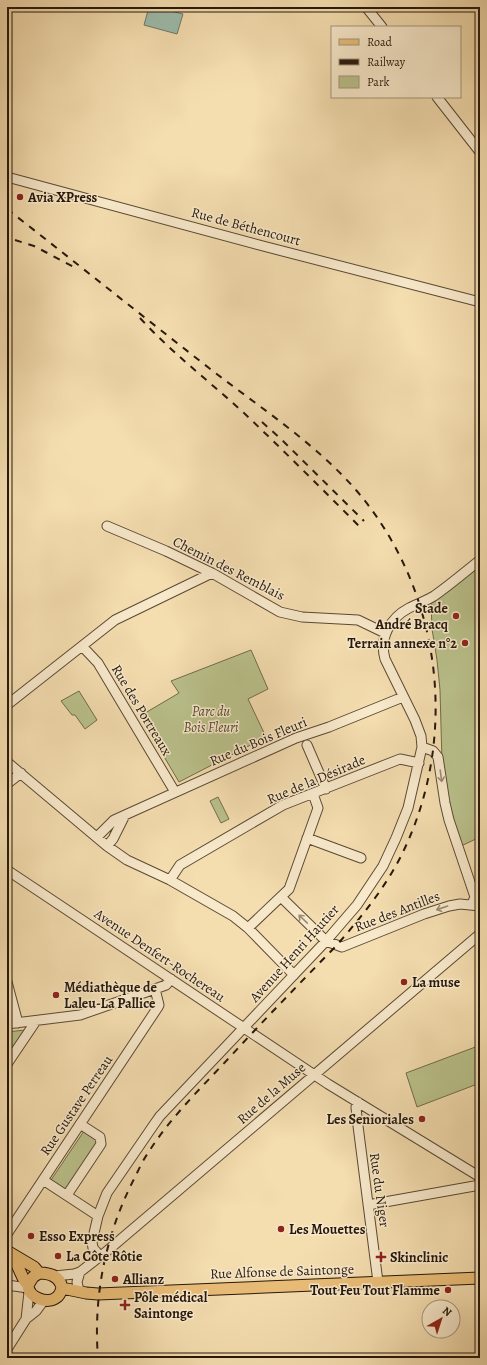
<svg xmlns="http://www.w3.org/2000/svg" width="487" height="1365" font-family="Alegreya,serif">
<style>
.green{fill:#bac18b;stroke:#706c4c}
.water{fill:#9cbcac;stroke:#6d7a6c}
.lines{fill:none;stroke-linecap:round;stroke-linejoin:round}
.minor-casing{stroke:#5a4935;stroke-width:11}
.major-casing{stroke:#26180c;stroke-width:13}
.minor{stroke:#f8e9cb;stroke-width:9}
.major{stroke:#eabe78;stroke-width:11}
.rail{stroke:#26180c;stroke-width:2;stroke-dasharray:7 7;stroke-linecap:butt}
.oneway{stroke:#9a8b75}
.poi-dot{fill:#8f2418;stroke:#f8e9cb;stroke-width:1.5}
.labels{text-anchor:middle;stroke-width:3;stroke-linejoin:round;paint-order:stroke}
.poi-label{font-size:14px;font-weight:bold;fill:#26180c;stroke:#f8e9cb;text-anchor:start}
.street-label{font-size:14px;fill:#26180c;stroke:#f8e9cb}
.park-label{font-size:14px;font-style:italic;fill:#524b32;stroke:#f8e9cb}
</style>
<rect width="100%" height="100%" fill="#f4ddaf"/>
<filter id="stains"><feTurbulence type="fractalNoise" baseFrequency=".005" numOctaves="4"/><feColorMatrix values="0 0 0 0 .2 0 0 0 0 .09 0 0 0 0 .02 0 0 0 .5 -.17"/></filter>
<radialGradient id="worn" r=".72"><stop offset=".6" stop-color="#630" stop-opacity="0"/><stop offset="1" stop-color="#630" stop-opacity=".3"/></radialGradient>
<path class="green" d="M480 566V837L459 847 446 805 442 763 440 690 437 660 432 629 431 602Z
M251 650 268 689 248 699 266 737 179 782 140 716 179 693 171 681Z
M79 691 97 720 85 729 75 715H72L61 701Z
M218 797 229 819 221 823 210 801Z
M25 1030 10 1054 7 1049V1032Z
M478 1046C481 1052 480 1056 478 1062L480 1067V1083L417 1107 406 1073Z
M84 1131 98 1141 65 1190 51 1180Z"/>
<path class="water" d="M149 7H155L183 14 177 34 144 25Z"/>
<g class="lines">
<defs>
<path id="minor" d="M366 7 382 27
M437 97 480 152
M7 177 263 246 480 302
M107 526 166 551 212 573 280 612 302 617 358 620 385 633
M82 646 98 663 175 792
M7 705 115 620 212 573
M307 745 326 789
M422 747 433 751 438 757 445 803 449 820 475 897 472 904
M7 762 107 846 127 860 170 880 233 916 248 928 294 975
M7 784 21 773
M97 837 114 820 125 815
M307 838 361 858
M107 846 113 839 125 815 296 738 329 727 403 697
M7 870 328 1084 480 1177
M170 880 180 865 283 805 400 759 419 763
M281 897 326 941 342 947 424 914 449 906 460 904 480 906
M248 928 289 889 318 808 313 794
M7 982 18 1023
M7 1024 80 1015 155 989 166 985 171 979
M7 1064 36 1021
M358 1102 356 1107 357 1118 378 1282
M43 1180 98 1216
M67 1195 101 1144 100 1137 80 1124
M368 1205 480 1185
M7 1234 158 1007 159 1005 155 989
M100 1256 93 1248 92 1242 98 1216 107 1193 155 1123 160 1116 326 941 357 905 383 866 396 838 408 808 422 747 421 736 415 720 385 659C379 638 390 618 409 608 417 604 426 601 434 596 450 585 465 572 480 560
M55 1276 74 1274 80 1272 107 1251 480 934
M7 1285 28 1288
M79 1291 77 1282 80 1272
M26 1319 29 1292
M7 1349 26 1319 36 1311 44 1300"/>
<path id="major" d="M7 1251 34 1267 39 1273
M12 1254 24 1280 28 1285
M39 1273C50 1273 60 1276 62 1288 61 1291 60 1295 57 1297 48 1305 28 1298 28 1285L33 1277Z
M62 1288 86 1293 98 1294 480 1278"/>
</defs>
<use href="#minor" class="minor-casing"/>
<use href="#major" class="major-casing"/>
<use href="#minor" class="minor"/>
<use href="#major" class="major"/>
<path class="rail" d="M7 209C75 262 141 315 209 368 259 407 314 442 356 490 441 589 460 734 403 852 386 887 362 916 337 945 300 983 264 1020 228 1059 200 1089 170 1118 148 1153 143 1160 139 1169 135 1177 106 1233 93 1295 98 1358
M15 240 34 246 74 267
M140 318C172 353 209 381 244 413 283 450 321 488 359 526
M262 422 282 440 364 521"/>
</g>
<defs><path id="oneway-shaft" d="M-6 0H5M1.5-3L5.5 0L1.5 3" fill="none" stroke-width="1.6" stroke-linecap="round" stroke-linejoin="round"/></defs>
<g class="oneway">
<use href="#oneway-shaft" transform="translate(441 776) rotate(82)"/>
<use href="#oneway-shaft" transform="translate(442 908) rotate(161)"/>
<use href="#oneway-shaft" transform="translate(303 919) rotate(-136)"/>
</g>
<g class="poi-dot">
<circle cx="20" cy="197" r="4"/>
<circle cx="456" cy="616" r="4"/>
<circle cx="465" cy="643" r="4"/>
<circle cx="404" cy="982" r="4"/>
<circle cx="56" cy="995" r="4"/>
<circle cx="422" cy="1119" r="4"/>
<circle cx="281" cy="1229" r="4"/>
<circle cx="31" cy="1236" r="4"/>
<circle cx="58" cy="1256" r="4"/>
<path d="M379 1251h4v4h4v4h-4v4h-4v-4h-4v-4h4z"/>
<circle cx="115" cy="1279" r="4"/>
<circle cx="448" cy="1290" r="4"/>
<path d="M123 1299h4v4h4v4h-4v4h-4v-4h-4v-4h4z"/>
</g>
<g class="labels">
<g class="poi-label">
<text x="28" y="202">Avia XPress</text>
<text x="448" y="613" text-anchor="end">Stade<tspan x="448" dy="16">André Bracq</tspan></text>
<text x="457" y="648" text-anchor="end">Terrain annexe n°2</text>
<text x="412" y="987">La muse</text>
<text x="64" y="992">Médiathèque de<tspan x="64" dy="16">Laleu-La Pallice</tspan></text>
<text x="414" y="1124" text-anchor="end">Les Senioriales</text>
<text x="289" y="1234">Les Mouettes</text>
<text x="39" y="1241">Esso Express</text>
<text x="66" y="1261">La Côte Rôtie</text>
<text x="390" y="1262">Skinclinic</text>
<text x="123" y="1284">Allianz</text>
<text x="440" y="1295" text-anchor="end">Tout Feu Tout Flamme</text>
<text x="134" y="1302">Pôle médical<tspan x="134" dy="16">Saintonge</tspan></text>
</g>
<g class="street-label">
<text transform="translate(246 226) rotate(15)" y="5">Rue de Béthencourt</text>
<text transform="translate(229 568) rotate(27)" y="5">Chemin des Remblais</text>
<text transform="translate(142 710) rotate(59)" y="5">Rue des Portreaux</text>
<text transform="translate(258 741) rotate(-23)" y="5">Rue du Bois Fleuri</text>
<text transform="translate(316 779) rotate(-23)" y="5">Rue de la Désirade</text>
<text transform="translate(397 911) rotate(-21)" y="5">Rue des Antilles</text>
<text transform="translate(294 953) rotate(-48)" y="5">Avenue Henri Hautier</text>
<text transform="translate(160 955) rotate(34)" y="5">Avenue Denfert-Rochereau</text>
<text transform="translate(271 1093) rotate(-41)" y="5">Rue de la Muse</text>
<text transform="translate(76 1105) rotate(-56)" y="5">Rue Gustave Perreau</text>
<text transform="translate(380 1190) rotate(82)" y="5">Rue du Niger</text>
<text transform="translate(282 1271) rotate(-2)" y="5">Rue Alfonse de Saintonge</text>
</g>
<g class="park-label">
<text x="211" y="716">Parc du<tspan x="211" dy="16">Bois Fleuri</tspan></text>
</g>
</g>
<rect width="487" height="1365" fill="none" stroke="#f4ddaf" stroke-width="24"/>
<rect x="8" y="8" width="471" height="1349" fill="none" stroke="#26180c" stroke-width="2"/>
<rect x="12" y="12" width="463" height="1341" fill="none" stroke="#26180c"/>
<rect x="331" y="26" width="130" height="72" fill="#f8e9cb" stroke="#a4957f"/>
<rect x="339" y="39" width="20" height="6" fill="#eabe78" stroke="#a4957f"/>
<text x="367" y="46" font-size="12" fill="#26180c">Road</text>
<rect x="339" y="59" width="20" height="6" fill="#26180c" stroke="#a4957f"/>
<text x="367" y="66" font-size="12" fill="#26180c">Railway</text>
<rect x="339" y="76" width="20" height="12" fill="#bac18b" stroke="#a4957f"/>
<text x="367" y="86" font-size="12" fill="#26180c">Park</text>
<g transform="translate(441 1319) rotate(39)"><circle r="19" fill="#f8e9cb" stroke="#a4957f"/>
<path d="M0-3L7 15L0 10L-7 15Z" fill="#8f2418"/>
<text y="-6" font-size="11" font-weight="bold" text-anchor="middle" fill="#26180c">N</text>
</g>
<rect width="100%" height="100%" filter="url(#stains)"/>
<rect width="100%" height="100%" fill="url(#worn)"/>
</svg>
